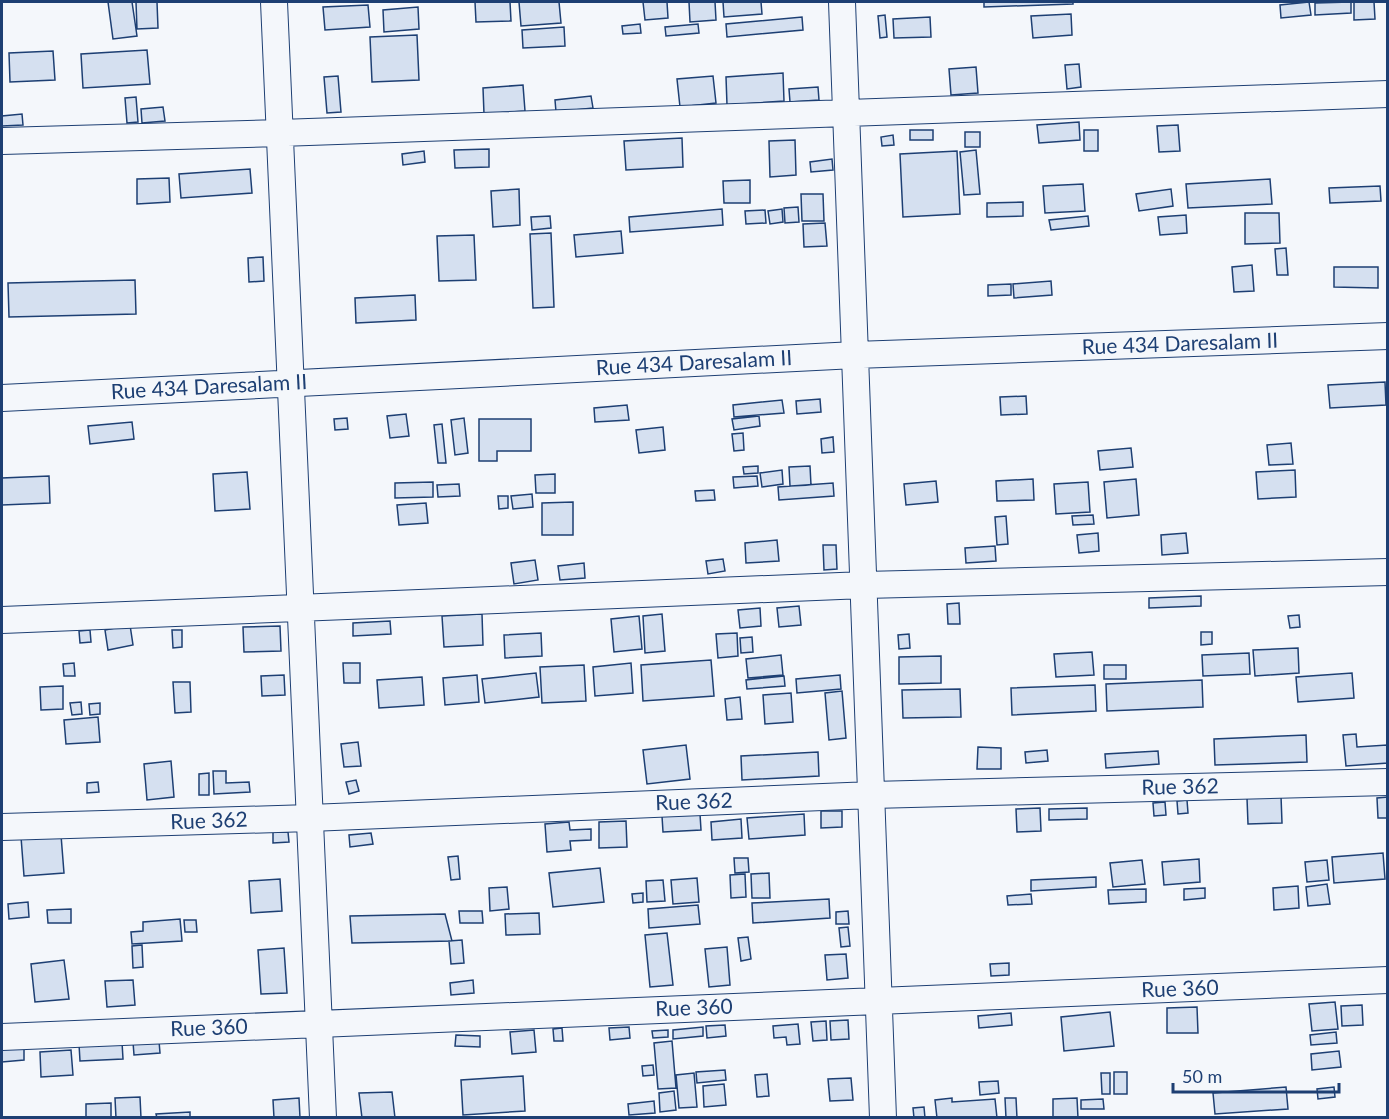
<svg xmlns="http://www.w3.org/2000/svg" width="1389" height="1119" font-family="Lato,sans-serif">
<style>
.building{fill:#d5e0f0;stroke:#1d3f73;stroke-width:1.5}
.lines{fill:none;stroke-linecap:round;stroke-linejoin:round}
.minor-casing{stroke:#1d3f73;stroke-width:28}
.minor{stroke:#f4f7fb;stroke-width:26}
.labels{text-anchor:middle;stroke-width:4.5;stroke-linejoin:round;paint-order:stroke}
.street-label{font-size:21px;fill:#1d3f73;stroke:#f4f7fb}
</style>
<rect width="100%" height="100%" fill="#f4f7fb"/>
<path class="building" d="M108 2H132L137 36 113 39Z
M136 2H157L158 28 137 29Z
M475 2H510L511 21 476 22Z
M519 2H559L561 23 521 26Z
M643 2H667L668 18 645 20Z
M689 2H715L716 20 690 22Z
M723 2H761L762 14 724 17Z
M984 2H1073V4L984 7Z
M1309 2 1311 15 1281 18 1280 5Z
M1351 2V13L1315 15V3Z
M1354 2H1374L1375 19 1354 20Z
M368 5 370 27 325 30 323 7Z
M418 7 419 29 384 32 383 10Z
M1071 14 1072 35 1033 38 1031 16Z
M885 15 887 37 880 38 878 16Z
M802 17 803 30 727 37 726 24Z
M930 17 931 37 894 38 893 19Z
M640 24 641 33 623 34 622 26Z
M698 24 699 33 666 36 665 27Z
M564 27 565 46 523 48 522 30Z
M417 35 419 80 372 82 370 37Z
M147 50 150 84 83 88 81 54Z
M53 51 55 80 10 82 9 53Z
M1079 64 1081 87 1067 89 1065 65Z
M976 67 978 93 951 95 949 69Z
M783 73 784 101 727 105 726 77Z
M338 76 341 112 327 113 324 77Z
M713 76 716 103 680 107 677 79Z
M523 85 525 111 484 114 483 88Z
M818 87 819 100 790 102 789 89Z
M591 96 593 108 556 112 555 100Z
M136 97 138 122 127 123 125 98Z
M163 107 165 121 142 123 141 109Z
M22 114 23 125 2 126V116Z
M1079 122 1080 140 1039 143 1037 125Z
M1178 125 1180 151 1159 152 1157 126Z
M910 130H933V140H910Z
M1084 130H1098V151H1084Z
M965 132H980V147H965Z
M893 135 894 145 882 146 881 137Z
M682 138 683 167 626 170 624 141Z
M795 140 796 175 770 177 769 141Z
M489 149V167L455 168 454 150Z
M976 150 980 194 964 195 960 152Z
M424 151 425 162 403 165 402 154Z
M957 151 960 214 903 217 900 154Z
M832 159 833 170 811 172 810 162Z
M250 169 252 193 181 198 179 174Z
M169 178 170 202 137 204V179Z
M1270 179 1272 204 1188 208 1186 184Z
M750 180V203H724L723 181Z
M1083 184 1085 211 1045 213 1043 186Z
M1380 186 1381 201 1330 203 1329 188Z
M519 189 520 225 493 227 491 191Z
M1171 189 1173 206 1139 211 1136 194Z
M801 194H823L824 221H802Z
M1023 202V216L987 217V203Z
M798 207 799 222 785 223 784 208Z
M722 209 723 225 630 232 629 217Z
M782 209 783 222 770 224 768 211Z
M765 210 766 223 746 224 745 211Z
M1245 213H1279L1280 243 1245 244Z
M1186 215 1187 233 1160 235 1158 217Z
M550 216 551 228 532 230 531 217Z
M1088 216 1089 226 1051 230 1049 220Z
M825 223 827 246 804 247 803 224Z
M621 231 623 253 576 257 574 235Z
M551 233 554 307 533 308 530 234Z
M474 235 476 280 439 281 437 236Z
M1286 248 1288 275H1277L1275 249Z
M263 257 264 281 249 282 248 258Z
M1252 265 1254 291 1234 292 1232 267Z
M1334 267H1378V288L1334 287Z
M135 280 136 314 9 317 8 283Z
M1051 281 1052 295 1014 298 1013 284Z
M1011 284V295L988 296V285Z
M415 295 416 320 356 323 355 298Z
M1385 382 1386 405 1330 408 1328 385Z
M1026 396 1027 414 1001 415 1000 397Z
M820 399 821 412 797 414 796 401Z
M782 400 784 413 734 417 733 405Z
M627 405 629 420 595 422 594 408Z
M406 414 409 436 390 438 387 416Z
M759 416 760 426 734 430 732 419Z
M347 418 348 429 335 430 334 419Z
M464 418 468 453 455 455 451 420Z
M479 419H531V451H497V461H479Z
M132 422 134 439 90 444 88 426Z
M442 424 446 463H438L434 425Z
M663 427 665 450 639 453 636 430Z
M743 433 744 450 734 451 732 434Z
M833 437 834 452 822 453 821 439Z
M1291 443 1293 464 1269 465 1267 445Z
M1131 448 1133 467 1100 470 1098 451Z
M758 466V473L744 474 743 467Z
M810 466 811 485 790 486 789 467Z
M782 470 783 484 762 487 760 473Z
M1295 470 1296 497 1258 499 1256 472Z
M247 472 250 509 215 511 213 474Z
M555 474V493H536L535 475Z
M49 476 50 503 2 505V478Z
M757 476 758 486 734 488 733 477Z
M1033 479 1034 500 997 501 996 481Z
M1136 479 1139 515 1107 518 1104 482Z
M936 481 938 502 906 505 904 484Z
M433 482V497L395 498V483Z
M1088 482 1090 512 1056 514 1054 484Z
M833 483 834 496 779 500 778 487Z
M459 484 460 496 438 497 437 485Z
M714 490 715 500 696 501 695 491Z
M532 494 533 507 513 509 511 496Z
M498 496H508V508L499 509Z
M573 502V535H542V503Z
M426 503 428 523 399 525 397 505Z
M1093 515 1094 524 1073 525 1072 516Z
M1006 516 1008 544 997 545 995 517Z
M1098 533 1099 551 1079 553 1077 535Z
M1186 533 1188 553 1162 555 1161 535Z
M777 540 779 561 746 563 745 543Z
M823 545H836L837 569 824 570Z
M995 546 996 561 966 563 965 548Z
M723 559 725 571 708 574 706 561Z
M535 560 538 580 514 584 511 563Z
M584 563 585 578 560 580 558 566Z
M1201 596V606L1149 608V598Z
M959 603 960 624H948L947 604Z
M799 606 801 625 779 627 777 608Z
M760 608 761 626 740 628 738 610Z
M482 614 483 645 444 647 442 616Z
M662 614 665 651 645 653 643 616Z
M1299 615 1300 627 1290 628 1288 616Z
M639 616 642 649 614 652 611 619Z
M390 621 391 634 353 636V623Z
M130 625 133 645 108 650 105 630Z
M280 626 281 651 244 652 243 627Z
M90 630 91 642 80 643 79 631Z
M172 630H182V647L173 648Z
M1201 632H1212V644L1201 645Z
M541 633 542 656 505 658 504 635Z
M737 633 738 656 718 658 716 634Z
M909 634 910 648 899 649 898 635Z
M752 637 753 652 741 653 740 638Z
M1298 648 1299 673 1255 676 1253 650Z
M1092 652 1094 675 1056 677 1054 654Z
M1249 653 1250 674 1203 676 1202 655Z
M781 655 783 675 748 678 746 659Z
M941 656V683L899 684V657Z
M711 660 714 696 643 701 641 665Z
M74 663 75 676H64L63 664Z
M343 663H360V683H344Z
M631 663 633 693 595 696 593 667Z
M584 665 586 701 542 703 540 667Z
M1104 665H1126V679H1104Z
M536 673 539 697 485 703 482 679Z
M1352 673 1354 698 1298 702 1296 677Z
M284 675 285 695 262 696 261 676Z
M477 675 479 702 445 705 443 678Z
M840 675 841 689 797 693 796 679Z
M784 676 785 686 747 689 746 680Z
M422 677 424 705 379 708 377 680Z
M1202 680 1203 707 1107 711 1106 684Z
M173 682H190L191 712 175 713Z
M1095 685 1096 711 1012 715 1011 688Z
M63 686V709L41 710 40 687Z
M960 689 961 717 903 718 902 690Z
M842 691 846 738 829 740 825 693Z
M791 693 793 722 765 724 763 695Z
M740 697 742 719 727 720 725 699Z
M81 702 82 714 72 715 70 703Z
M100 703V714L90 715 89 704Z
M98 717 100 742 66 744 64 720Z
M1356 734 1357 747 1387 745 1388 763 1346 766 1343 735Z
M1306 735 1307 762 1215 765 1214 739Z
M358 742 361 766 344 767 341 744Z
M686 745 690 779 647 784 643 750Z
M978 747 1001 748V769H977Z
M1047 750 1048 761 1026 763 1025 752Z
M1158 751 1159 764 1106 768 1105 754Z
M818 752 819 776 742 780 741 756Z
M171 761 174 797 147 800 144 764Z
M213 771H226V783L249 782 250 792 214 794Z
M209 773V795H199V774Z
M356 780 359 791 349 794 346 782Z
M98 782 99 792 87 793V783Z
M1281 796 1282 823 1248 824 1247 798Z
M1388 797V818H1378L1377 798Z
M1187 800 1188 813 1178 814 1177 801Z
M1165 802 1166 815 1154 816 1153 803Z
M1040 808 1041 831 1017 832 1016 809Z
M1087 808V819L1049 820V809Z
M821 811H842V827L821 828Z
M700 814 701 830 663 832 662 816Z
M804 814 805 835 749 839 747 818Z
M741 819 742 838 712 840 711 822Z
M626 821 627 847 599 848V822Z
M569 822 570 830 591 829V840L570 841 571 850 547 852 545 824Z
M273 832H288L289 842 273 843Z
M371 833 373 844 350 847 349 835Z
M61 835 64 873 24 876 21 837Z
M1383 853 1385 879 1334 883 1332 857Z
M458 856 460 879 451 880 448 857Z
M734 858H748L749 872 735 873Z
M1199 859 1200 882 1164 885 1162 862Z
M1142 860 1145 884 1113 887 1110 863Z
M1327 860 1329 880 1307 882 1305 862Z
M600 868 604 902 553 907 549 873Z
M769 873 770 898H752L751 874Z
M745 874 746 897 731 898 730 875Z
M1096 877V887L1031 891V880Z
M697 878 699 902 673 904 671 880Z
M280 879 282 911 251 913 249 881Z
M663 880 665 901 647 902 646 881Z
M1327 884 1330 904 1308 906 1306 887Z
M1298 886 1299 908 1274 910 1273 888Z
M507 887 509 909 490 911 489 888Z
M1205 888V898L1184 900V889Z
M1146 889V902L1109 904 1108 890Z
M643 893V902L633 903 632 894Z
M1031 894 1032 904 1008 905 1007 896Z
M829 899 830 918 753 923 752 903Z
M28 902 29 917 9 919 8 904Z
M698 905 700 924 649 928 648 909Z
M71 909V923H48L47 910Z
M459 911H482L483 923H460Z
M848 911 849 924H836V912Z
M539 913 540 934 506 935 505 914Z
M445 914 452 941 352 943 350 916Z
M180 919 182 941 132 944 131 932 143 931V922Z
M184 920H196L197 932H185Z
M848 927 850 946 841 947 839 928Z
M667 933 673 985 650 987 645 935Z
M748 937 751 959 741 961 738 938Z
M462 940 464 963 451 964 449 941Z
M142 945 143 967 133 968 132 946Z
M727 947 730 985 709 987 705 949Z
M284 948 287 993 261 994 258 950Z
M846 954 848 978 827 980 825 955Z
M64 960 69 999 35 1002 31 964Z
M1009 963V975L991 976 990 964Z
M133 980 135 1005 107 1007 105 981Z
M473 980 474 993 451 995 450 983Z
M1335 1002 1338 1029 1312 1031 1309 1004Z
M1362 1005 1363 1025 1342 1026 1341 1006Z
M1197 1007 1198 1033H1167V1008Z
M1110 1012 1114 1046 1064 1051 1061 1017Z
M1011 1013 1012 1025 979 1028 978 1016Z
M848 1020 849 1039 831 1040 830 1021Z
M826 1021 827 1040 813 1041 811 1022Z
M798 1024 800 1044 787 1045 786 1037 774 1038 773 1026Z
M725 1025 726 1036 707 1038 706 1026Z
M629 1027 630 1038 610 1040 609 1028Z
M703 1027V1036L673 1039V1030Z
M562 1028 563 1041H554L553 1029Z
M534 1030 536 1052 512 1054 510 1032Z
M668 1030V1037L653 1038 652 1031Z
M1336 1032 1337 1043 1311 1045 1310 1035Z
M456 1035 480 1036V1047L455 1046Z
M159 1041 160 1053 134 1055 133 1042Z
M672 1041 676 1088 658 1089 654 1043Z
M122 1042 123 1059 80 1061 79 1044Z
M24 1048V1060L2 1062V1049Z
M71 1050 73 1075 41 1077 40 1052Z
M1339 1051 1341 1067 1312 1070 1311 1054Z
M653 1065 654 1075 643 1076 642 1066Z
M725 1070 726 1080 697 1083 696 1072Z
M1114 1072H1127V1094H1114Z
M694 1073 697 1107 679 1108 676 1075Z
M1101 1073H1110V1094H1102Z
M767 1074 769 1096 757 1097 755 1075Z
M523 1076 525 1111 463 1115 461 1080Z
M851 1078 853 1100 830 1101 828 1079Z
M998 1081 999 1093 980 1095 979 1082Z
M724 1084 726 1105 704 1107 703 1086Z
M1286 1087 1288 1109 1215 1114 1213 1093Z
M1334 1087 1335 1097 1318 1099 1317 1089Z
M674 1091 676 1110 660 1112 659 1093Z
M392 1092 395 1118H362L359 1093Z
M140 1097 141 1118H116L115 1098Z
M299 1098 300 1118H274L273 1100Z
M952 1098V1102L995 1099 997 1118H937L935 1100Z
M1005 1098H1016L1017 1118H1006Z
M1077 1098 1078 1118H1053V1099Z
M1103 1099 1104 1109H1081V1100Z
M654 1101 655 1113 629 1115 628 1104Z
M111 1103V1118H86V1104Z
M924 1107 925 1118H914L913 1108Z
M190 1112V1118H157L156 1114Z"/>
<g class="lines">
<defs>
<path id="minor" d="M274 2 323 1118
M842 2 883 1118
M2 141 280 133 1388 94
M2 398 855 355 1388 336
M2 620 864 585 1388 572
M2 827 310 818 872 795 1388 782
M2 1037 1388 980"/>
</defs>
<use href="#minor" class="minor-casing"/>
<use href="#minor" class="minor"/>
</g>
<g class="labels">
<g class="street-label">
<text transform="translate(1180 344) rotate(-2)" y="7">Rue 434 Daresalam II</text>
<text transform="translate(694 363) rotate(-3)" y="7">Rue 434 Daresalam II</text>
<text transform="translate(209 387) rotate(-3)" y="7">Rue 434 Daresalam II</text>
<text transform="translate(1180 787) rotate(-1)" y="7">Rue 362</text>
<text transform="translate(694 802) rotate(-2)" y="7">Rue 362</text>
<text transform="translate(209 821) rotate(-2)" y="7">Rue 362</text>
<text transform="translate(1180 989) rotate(-2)" y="7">Rue 360</text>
<text transform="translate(694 1008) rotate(-2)" y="7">Rue 360</text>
<text transform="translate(209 1028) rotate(-2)" y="7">Rue 360</text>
</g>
</g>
<rect width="1389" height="1119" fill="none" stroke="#1d3f73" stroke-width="6"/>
<path d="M1173 1083v9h166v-9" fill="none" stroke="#1d3f73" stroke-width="3"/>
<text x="1182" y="1083" font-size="18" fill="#1d3f73" stroke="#f4f7fb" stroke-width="4.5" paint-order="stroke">50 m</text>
</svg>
